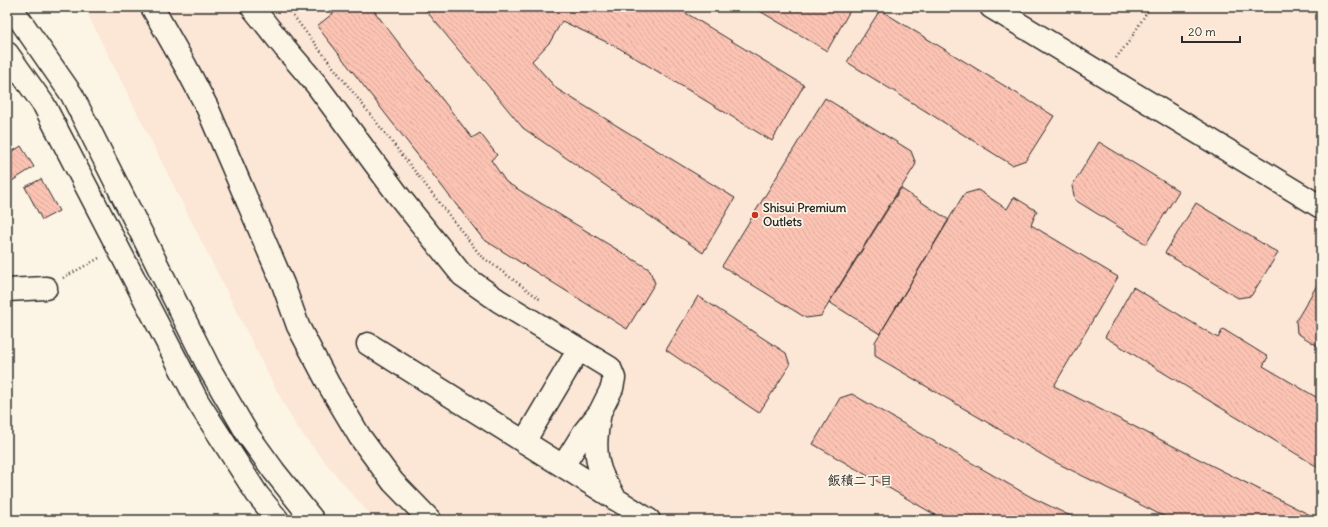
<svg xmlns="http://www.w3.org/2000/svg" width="1328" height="527" font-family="Delius,'Klee One',sans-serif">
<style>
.built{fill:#fce6d6}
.building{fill:url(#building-back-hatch);stroke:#2b2b2b}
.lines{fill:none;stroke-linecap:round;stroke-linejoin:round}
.minor-casing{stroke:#2b2b2b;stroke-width:25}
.path{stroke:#2b2b2b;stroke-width:2.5;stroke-dasharray:1 3;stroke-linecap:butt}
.minor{stroke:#fcf5e5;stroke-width:22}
.poi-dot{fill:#c8321e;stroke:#fcf5e5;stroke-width:1.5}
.labels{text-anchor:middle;stroke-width:3.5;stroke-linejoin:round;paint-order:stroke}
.poi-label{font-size:12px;font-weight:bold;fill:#2b2b2b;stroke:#fcf5e5;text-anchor:start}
.neighbourhood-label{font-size:13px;font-weight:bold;fill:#2b2b2b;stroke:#fcf5e5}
</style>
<defs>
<pattern id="building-back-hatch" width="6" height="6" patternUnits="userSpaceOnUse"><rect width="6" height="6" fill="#fcc3b3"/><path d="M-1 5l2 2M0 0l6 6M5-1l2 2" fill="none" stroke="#d8a89a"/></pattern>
</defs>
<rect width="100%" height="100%" fill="#fcf5e5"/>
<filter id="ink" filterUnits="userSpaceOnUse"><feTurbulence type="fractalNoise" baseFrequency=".025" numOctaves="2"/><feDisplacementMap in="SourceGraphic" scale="8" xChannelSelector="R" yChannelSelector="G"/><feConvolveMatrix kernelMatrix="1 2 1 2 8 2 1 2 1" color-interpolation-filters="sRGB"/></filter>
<g filter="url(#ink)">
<path class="built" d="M84 7H1321V520H377L365 509 330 468 296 426 269 376Z"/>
<path class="building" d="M341 7H371L472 138 480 133 497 155 491 160 506 182 649 269 655 283 627 329 483 239 317 26Z
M423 7H676L804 85 772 141 619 48 562 21 550 42 532 61 557 89 735 198 703 253 523 128Z
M753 7H852L827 51Z
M880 10 1054 116 1026 160 1012 165 847 62Z
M825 98 911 151 916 164 821 316 806 318 722 266Z
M1099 142 1179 191 1146 244 1075 200 1072 186Z
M21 146 34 167 12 181 7 172V155Z
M41 179 59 211 42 220 25 187Z
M900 188 949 220 880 334 829 302Z
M978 190 1007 209 1014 197 1037 211 1031 225 1118 277 1054 386 1320 520H1171L1051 460 875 356V342L964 194Z
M1196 203 1278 253 1251 296 1238 298 1165 253Z
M1320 280 1321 281V348L1297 333 1296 321Z
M1133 287 1218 338 1223 329 1268 357 1263 366 1321 400V469L1105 337Z
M698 296 786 353 790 365 759 413 666 350Z
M852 394 1031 497 1079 520H944L813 444 840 398Z"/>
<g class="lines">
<defs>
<path id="minor" d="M11 7 72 95 209 368 248 435 274 471 313 520
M152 7 186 67 207 107 283 284 298 326 329 385 360 437 393 482 430 520
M252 7 285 48 316 84 398 195 462 275 499 301 610 368 614 378 612 388 600 412 584 432 563 466
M991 7 1321 207
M7 53 44 105 198 402 257 494 278 520
M7 290 46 288
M368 344 649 520
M600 412C596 434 593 456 603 477 606 484 612 491 615 499
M524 442 579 349"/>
</defs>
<use href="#minor" class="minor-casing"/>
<path class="path" d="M964 7 972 12
M291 13 481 256 541 300
M1116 58 1130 40 1150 7
M63 278 101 257"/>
<use href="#minor" class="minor"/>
</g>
</g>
<circle class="poi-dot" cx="755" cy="215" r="4"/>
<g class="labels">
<g class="poi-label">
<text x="763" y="212">Shisui Premium<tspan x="763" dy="14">Outlets</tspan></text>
</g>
<g class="neighbourhood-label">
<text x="860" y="485">飯積二丁目</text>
</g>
</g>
<rect width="1328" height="527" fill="none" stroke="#fcf5e5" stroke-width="24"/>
<rect x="12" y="12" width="1304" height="503" fill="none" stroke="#2b2b2b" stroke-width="1.5" filter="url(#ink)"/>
<path d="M1182 36v6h58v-6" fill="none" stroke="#2b2b2b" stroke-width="2"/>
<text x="1188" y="36" font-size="12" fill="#2b2b2b" stroke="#fcf5e5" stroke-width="3" paint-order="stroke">20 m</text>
</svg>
